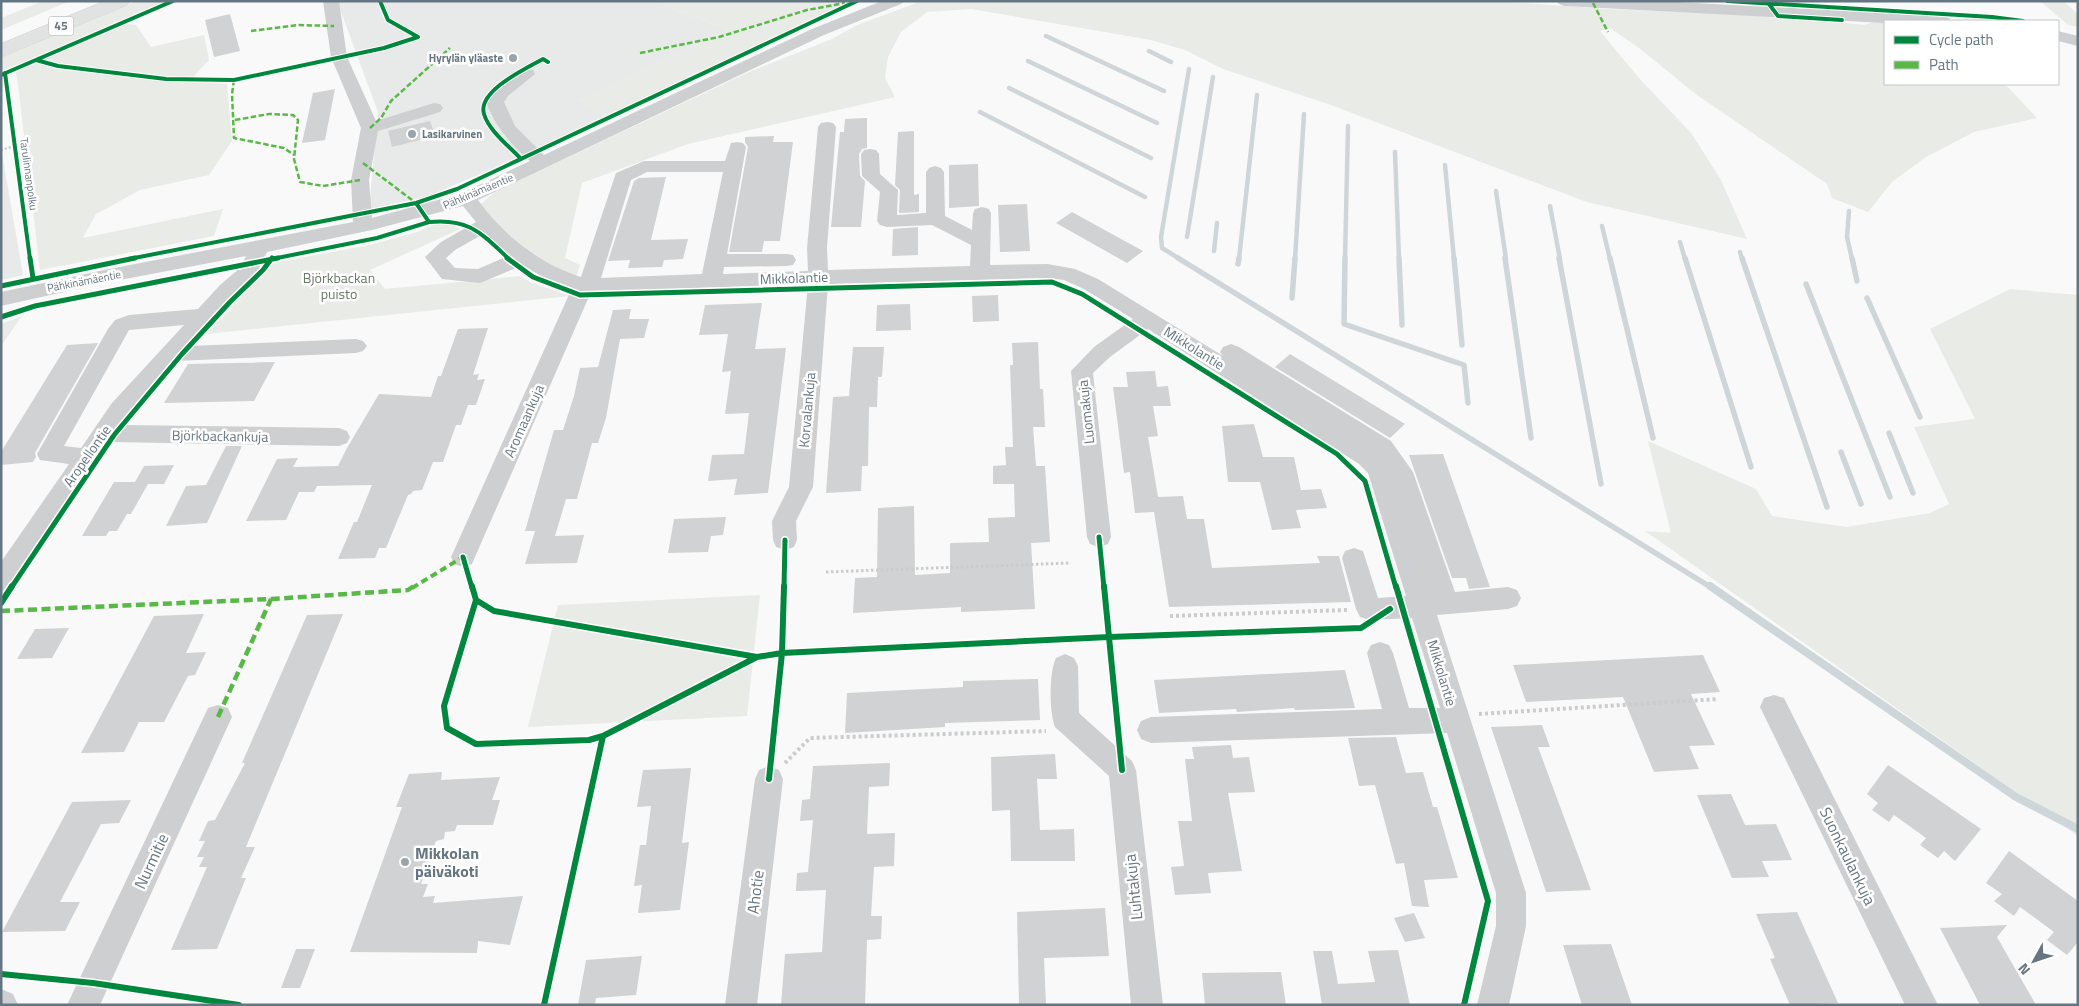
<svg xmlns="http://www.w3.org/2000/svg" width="2079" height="1006" font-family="'Titillium Web',sans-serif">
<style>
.built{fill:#e8e9e9}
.green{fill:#e8ebe6}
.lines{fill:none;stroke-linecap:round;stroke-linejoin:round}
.stream-far2{stroke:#ced6d9;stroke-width:4.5}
.stream-far1{stroke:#ced6d9;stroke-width:5.5}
.stream{stroke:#ced6d9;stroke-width:8}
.building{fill:#d0d2d3}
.major-casing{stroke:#d5d6d7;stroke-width:1}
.path-far2{stroke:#cbcccd;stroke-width:2.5;stroke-dasharray:2 2;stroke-linecap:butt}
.path-far1{stroke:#cbcccd;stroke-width:3;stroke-dasharray:2.5 2.5;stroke-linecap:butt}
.path{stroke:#cbcccd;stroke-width:4;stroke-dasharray:3 3;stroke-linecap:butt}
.minor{fill:#cecfd0;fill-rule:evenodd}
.major{fill:#e1e2e2;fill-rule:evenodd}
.quiet-far2{stroke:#58b947;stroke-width:2.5;stroke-dasharray:5.5 2.5;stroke-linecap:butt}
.quiet-far1{stroke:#58b947;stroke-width:4;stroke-dasharray:7 4;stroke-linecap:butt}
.quiet{stroke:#58b947;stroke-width:4.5;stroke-dasharray:9 4.5;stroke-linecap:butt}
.cycleway-far2-casing{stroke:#fff;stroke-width:6}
.cycleway-far1-casing{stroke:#fff;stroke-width:8}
.cycleway-casing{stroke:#fff;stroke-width:9}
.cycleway-far2{stroke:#00873e;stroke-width:4}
.cycleway-far1{stroke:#00873e;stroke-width:5}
.cycleway{stroke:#00873e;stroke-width:6}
.poi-dot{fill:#99a4ac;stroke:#fff;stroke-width:2}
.labels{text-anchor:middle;stroke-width:5;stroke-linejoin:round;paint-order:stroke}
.far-poi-label{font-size:11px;font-weight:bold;fill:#657683;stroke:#fff;text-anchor:end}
.far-street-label{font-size:11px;fill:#657683;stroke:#fff}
.shield{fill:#fff;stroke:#939fa8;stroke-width:1}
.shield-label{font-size:12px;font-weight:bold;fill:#657683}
.park-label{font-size:14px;fill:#687a64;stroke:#fff}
.street-label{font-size:14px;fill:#657683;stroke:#fff}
.near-poi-label{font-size:16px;font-weight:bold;fill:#657683;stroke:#fff;text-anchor:start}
.near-street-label{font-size:16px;fill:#657683;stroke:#fff}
</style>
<rect width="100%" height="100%" fill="#f9f9f9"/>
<path class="built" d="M337 1H653L728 30 579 100 605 116 549 144 429 196 369 209 378 112Z
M1 148 23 275 1 280Z"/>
<path class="green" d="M43 1H70L1 30V18Z
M136 1H169L118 23 136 25 151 47 204 35 209 60 193 77 172 81 227 84 232 141 209 175 140 190 96 214 83 238 223 209 214 236 40 270 18 85 15 66 1 71V57Z
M653 1H841L840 6 605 116 578 100 728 30Z
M922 1H1495L1607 9 1758 15 1773 18 1810 19 1864 25 1876 21 1885 22V84H2005L2037 118 1974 132 1926 157 1892 182 1868 212 1832 198 1827 184 1697 95 1639 48 1610 28 1600 31 1638 77 1691 133 1721 180 1747 239 1587 202 1331 105 1223 69 1185 50 1151 40 971 9 927 12 901 32 888 57 885 78 895 97 688 144 582 183 565 258 580 265 576 277C540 261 504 236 481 204L495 192 751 71 832 39 857 25Z
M2040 1H2063L2078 14V27L2068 25Z
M437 223 452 225 460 229 370 270 385 289 520 276 530 282 570 296 207 334 272 263 370 245 417 232Z
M2010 289 2078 295V836L1645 531 1671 533 1648 441 1756 489 1772 516 1847 527 1930 513 1949 504 1914 427 1975 419 1930 329Z
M22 316 1 346V324Z
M760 595 747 716 528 727 558 605Z"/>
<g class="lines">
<path class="stream-far2" d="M1046 36 1164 91
M1149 51 1171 62
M1028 61 1157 123
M1009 88 1151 158
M980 112 1145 197
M1395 152 1399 259
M1445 165 1454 259
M1496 191 1506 259
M1550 206 1560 259
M1849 211 1847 237 1852 259
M1602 226 1610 259
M1187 237 1213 77
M1680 242 1685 259
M1214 251 1217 223
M1740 252 1742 259
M1180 259 1162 248 1161 237 1189 69
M1239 259 1257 95
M1295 259 1304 114
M1345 259 1348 126"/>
<path class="stream-far1" d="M1178 258 1712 588
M1345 258 1344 324 1464 365 1468 403
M1399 258 1402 325
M1454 258 1462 345
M1505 258 1531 438
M1559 258 1601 484
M1610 258 1653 438
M1685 258 1751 467
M1742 258 1827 507
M1852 258 1857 281
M1238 264 1239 258
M1806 284 1890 497
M1292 298 1295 258
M1867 298 1920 417
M1889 433 1913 493
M1841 452 1861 504"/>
<path class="stream" d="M1710 586 2016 797 2078 829"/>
</g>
<path class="building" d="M230 14 240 51 214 57 205 20Z
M335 89 325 140 302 143 313 93Z
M867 118V148L862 149 859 154 860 176 865 181 861 227H831L840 132H844L845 119Z
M430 121 435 136 392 147 388 131Z
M914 131V195L919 194V212L899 213 900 190 895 185 898 132Z
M774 136 773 142H793L780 241H764L762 252H729L748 147 745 142V137Z
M978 164 979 206 949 208V165Z
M666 177 651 240 688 239 683 259 664 260 662 267 628 268 630 260 608 261 634 181 639 178Z
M1027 204 1030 251 1000 252 998 205Z
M1072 212 1143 251 1127 263 1056 223Z
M918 227V255L892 256 893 229Z
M998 295 999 321 973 322 972 296Z
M762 303 755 349 786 348 768 493 734 495 737 479 708 481 712 455 744 454 749 413 725 414 731 371 722 372 728 334 699 335 705 305Z
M910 304 911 330 876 331 877 305Z
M631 309 629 319H649L644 338 620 339 606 418 598 443H592L577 499H566L555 536 584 535 577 563 525 564 535 531H525L554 430H563L574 396 580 368 598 367 613 310Z
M488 328 473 375 479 374 477 380 485 379 476 405H468L461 425H456L443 462H433L422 490 413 491 411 494 408 495 386 548H379L375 558 338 559 354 522H357L372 485 317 486 314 492H299L286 520 246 521 277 459 298 458 293 467 338 466 347 448 379 394 431 397 438 376H441L458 329Z
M1038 342 1040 389H1043L1045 427H1033L1036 466H1045L1050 542 1031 543 1035 609 961 612V607L853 613 855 578 877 577 878 508 914 506 915 575 950 573V543L989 542 988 518 1015 517 1014 484H993V466L1006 465 1005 447H1013L1010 365H1013L1012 343Z
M98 343 35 453 36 457 33 462 1 465V452L67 345Z
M853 347H884L882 377H878L877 407H869L868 466H862L861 491 826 493 833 397 849 396Z
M1290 354 1405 424 1390 438 1275 367Z
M275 362 254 401 164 403 188 364Z
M1155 371 1157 387 1168 386 1171 406H1153L1158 436 1148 437 1158 497 1183 496 1187 519H1204L1212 568 1320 563 1317 556H1339L1351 602 1169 607 1154 512 1135 513 1130 472 1124 473 1113 387H1128L1126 372Z
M1254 424 1263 457H1294L1301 490 1321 489 1327 508 1296 510 1301 528 1272 530 1260 482H1228L1222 426Z
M226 446H242L207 523 166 526 186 486 206 485Z
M1443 454 1490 587 1469 589 1466 578H1452L1409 455Z
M174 465 164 484H148L131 514H127L117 531H109L106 536H82L114 482H135L144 466Z
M726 517 723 535 711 536 708 552 668 553 674 519Z
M204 614 186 653 206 652 195 675 188 676 164 722H139L124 752 81 753 154 616Z
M343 614 246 847H255L241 878H246L217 949 171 950 207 867H199L204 857H197L205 841H199L208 821 215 820 245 763H242L307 615Z
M69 628 52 658 17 659 35 629Z
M1703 655 1720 692 1691 694 1715 745 1689 746 1699 769 1654 772 1623 697 1526 702 1513 665Z
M1345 670 1355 708 1295 710 1294 708 1237 712 1236 709 1159 713 1154 680Z
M1038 679 1040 720 945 723V727L845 733 847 693 963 687V681Z
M1542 725 1550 747H1538L1591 890 1546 892 1491 727Z
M1396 737 1406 773 1423 772 1433 807H1437L1458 878 1424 880 1429 907 1412 906 1404 863 1396 864 1375 785 1359 786 1348 738Z
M1231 745 1233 758 1249 757 1255 792 1228 793 1242 871 1208 873 1211 893 1175 895 1171 867 1184 866 1178 821H1192L1185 759H1194L1192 747Z
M1055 754 1057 779H1037L1040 830 1074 829 1075 861H1011L1010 810 992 811 991 757Z
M890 763 889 786 869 787 867 834 895 833 894 866 874 867 871 916H882L881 939 867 940 865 1005H781L785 954 822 952 826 890 796 891 797 873 808 872 813 820 800 821 802 800 810 799 813 766Z
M1888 765 1981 829 1955 861 1944 851 1938 858 1920 845 1926 838 1894 815 1889 822 1872 810 1878 803 1867 794Z
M691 768 682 843 689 842 680 910 638 913 642 885 634 886 640 845H646L651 806 637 807 643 770Z
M442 772 441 780 500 777 492 800H500L493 825H457L455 831 445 832 444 839 436 841 421 884H428L423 897 435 896 433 903 523 896 510 945 478 941 477 953 350 952 402 807H396L409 774Z
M1731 794 1745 825 1776 824 1792 860 1762 861 1769 877 1732 878 1697 795Z
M131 800 119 823 101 824 60 902H80L65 931 2 932 72 802Z
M2009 851 2078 901V942L2067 955 2047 940 2054 932 2020 907 2014 916 1994 901 2002 894 1986 883Z
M1105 908 1109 956 1044 958 1046 1005H1019L1017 912Z
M1797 912 1838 1003 1790 1005 1770 959 1775 958 1756 914Z
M1414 913 1425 938 1405 942 1394 918Z
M2007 925 1997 937 2036 1005H1980L1940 928Z
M1611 944 1632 1005H1582L1563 945Z
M296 949H315L300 988H281Z
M1398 950 1410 1005H1322L1313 951H1332L1338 984 1375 982 1368 951Z
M642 956 636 995 596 998 595 1005H578L586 960Z
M1281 972 1286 1005H1205L1202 973Z"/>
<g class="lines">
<defs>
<path id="major" d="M105 1H130L127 5 1 57V44Z"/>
</defs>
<use href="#major" class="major-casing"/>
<path class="path-far2" d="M1 150 15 146"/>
<path class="path-far1" d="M826 572 1071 563"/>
<path class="path" d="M1170 616 1347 610
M1479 714 1718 699
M785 763 810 738 1046 731"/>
<path class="minor" d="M323 1H339L347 57 376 121 434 103 440 104 443 108 440 112 378 131 369 180 372 218 460 194 530 161C511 145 495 126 486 102 496 89 515 66 533 70L535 74 508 96 504 102 515 126 544 155 812 29 882 1H904L901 4 824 35 478 200C503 235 540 264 581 277L616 173 644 161H725L731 143 737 142 743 143 746 147 727 254H786L793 255 796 260 793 265 786 266 724 267 723 274 808 271 807 248 818 127 821 123 827 122 833 123 836 127 827 248 828 270 970 266 971 245 932 225 887 227 880 225 877 221 880 192 862 176 861 154 864 150 870 149 876 150 879 154 880 174 898 190 897 215 926 213V172L929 168 935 166 941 168 944 172 945 216 972 230 973 213 975 209 982 207 989 209 991 213 990 265 1048 264 1075 269 1098 279 1223 356 1220 352 1223 347 1231 344 1239 347 1391 441 1413 472 1455 592 1508 587 1517 590 1521 598 1517 606 1508 609 1437 615 1526 893V926L1509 1005H1477L1496 926V893L1447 733 1151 743 1141 739 1137 730 1141 721 1151 717 1382 709 1367 653 1371 645 1380 642 1389 645 1393 653 1409 708H1440L1412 618 1369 620 1360 617 1356 609 1342 558 1345 551 1354 548 1363 551 1378 598 1406 596 1368 473 1359 464 1148 329 1110 357 1093 373 1111 537 1108 544 1099 547 1090 544 1087 537 1071 371 1094 347 1133 319 1084 289 1064 280 1048 278 828 284 813 487 796 521 797 540 794 547 785 550 776 547 773 540 772 521 789 487 808 284 591 292 475 557 472 564 463 567 454 564 451 557 572 288 544 278 523 265 480 283 442 279 425 257 441 242 476 222 463 206 372 230 267 252 255 277 234 295 189 346 356 339 363 341 367 346 363 351 356 353 175 361 121 425 339 428 347 431 350 437 347 443 339 446 110 442 10 589 1 592V562L69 464 40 460 37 454 108 329 115 320 129 315 198 309 220 285 240 268 246 256 104 283 1 306V292L104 270 353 222 351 180 361 128 331 57ZM647 172H723L702 274 601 278 631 180ZM485 233 510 255 478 269 455 268 446 258 455 250ZM184 325 112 403 81 448 64 446 129 330Z
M1556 1H1657L1943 16 1949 18 1951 21 1885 23 1564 6 1559 4Z
M2058 31 2078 36V46L2058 41Z
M1065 654 1074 658 1078 666 1079 713 1132 761 1136 770 1163 1005H1131L1109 776 1055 727C1049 712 1049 672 1056 658Z
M1774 695 1784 698 1938 1005H1905L1760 707 1764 698Z
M218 705 228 708 232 717 100 1005H67L208 708Z
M769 766 779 770 783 779 757 1005H725L755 779 759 770Z
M1 989 13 994 18 1005H1Z"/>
<use href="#major" class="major"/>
<path class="quiet-far2" d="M1593 3 1608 32
M251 31 298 25 334 26
M640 53 719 37 807 10 845 3
M234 80 232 94 234 138 284 148 294 155
M235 120 269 114 293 115 298 120 294 159 300 182 323 186 360 180
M370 128 381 118 391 101 450 48
M363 163 416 203"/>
<path class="quiet-far1" d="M412 588 463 557"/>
<path class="quiet" d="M1 611 271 599 408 590 414 586
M218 717 271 599"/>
<defs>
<path id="cycleway-far2" d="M1727 1 1992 17 2023 21
M1769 4 1778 16 1842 20
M36 60 58 66 166 79 234 80 384 48 418 37 388 20 380 1
M5 73 30 259
M1 75 173 1
M521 159C509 146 489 131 484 114 477 91 527 68 543 59L548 62
M416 203 429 222C469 218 481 233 509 259
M129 259 416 203 457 189 857 1
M272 259 377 238 429 222"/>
<path id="cycleway-far1" d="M30 258 33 278
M507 258 533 277 580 295 1052 282 1082 294 1337 454 1365 481 1396 588
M1 286 135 258
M1 317 35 306 278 258
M1099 537 1104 588
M463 557 472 588
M11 588 114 435 182 354 230 302 263 270 272 258
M784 588 785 540"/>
<path id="cycleway" d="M472 586 476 600 494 611 757 657
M1104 586 1122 770
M1396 586 1488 901 1464 1005
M476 600 444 706 447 728 476 744 589 740 603 736 757 657 782 653 1109 637 1361 628 1390 609
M1 603 12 586
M769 779 782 653 784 586
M1 974 93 983 239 1005
M544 1005 603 736"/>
</defs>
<use href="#cycleway-far2" class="cycleway-far2-casing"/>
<use href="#cycleway-far1" class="cycleway-far1-casing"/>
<use href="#cycleway" class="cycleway-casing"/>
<use href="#cycleway-far2" class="cycleway-far2"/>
<use href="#cycleway-far1" class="cycleway-far1"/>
<use href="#cycleway" class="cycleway"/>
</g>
<g class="poi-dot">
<circle cx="513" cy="58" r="5"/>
<circle cx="412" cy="134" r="5"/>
<circle cx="405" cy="862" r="5"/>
</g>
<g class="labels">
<g class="far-poi-label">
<text x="503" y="62">Hyrylän yläaste</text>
<text x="422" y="138" text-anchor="start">Lasikarvinen</text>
</g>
<g class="far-street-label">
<text transform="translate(29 174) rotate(82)" y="4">Tarulinnanpolku</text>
<text transform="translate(478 191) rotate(-23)" y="4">Pähkinämäentie</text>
<text transform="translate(84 281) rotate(-11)" y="4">Pähkinämäentie</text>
</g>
<rect class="shield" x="48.5" y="16.5" width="25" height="19" rx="4"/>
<g class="shield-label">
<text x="61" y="30">45</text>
</g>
<g class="park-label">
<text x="339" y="283">Björkbackan<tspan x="339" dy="16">puisto</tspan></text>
</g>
<g class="street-label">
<text transform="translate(794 278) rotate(-2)" y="5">Mikkolantie</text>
<text transform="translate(1194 348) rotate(32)" y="5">Mikkolantie</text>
<text transform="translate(807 410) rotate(-85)" y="5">Korvalankuja</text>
<text transform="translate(1086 412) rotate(-96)" y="5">Luomakuja</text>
<text transform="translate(524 421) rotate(-66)" y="5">Aromaankuja</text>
<text transform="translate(220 436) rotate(1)" y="5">Björkbackankuja</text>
<text transform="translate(87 456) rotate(-55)" y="5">Aropellontie</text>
<text transform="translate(1442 673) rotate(73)" y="5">Mikkolantie</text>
</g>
<g class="near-poi-label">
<text x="415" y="859">Mikkolan<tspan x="415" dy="18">päiväkoti</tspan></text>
</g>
<g class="near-street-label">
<text transform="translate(1848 856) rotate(64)" y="6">Suonkaulankuja</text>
<text transform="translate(151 861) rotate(-65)" y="6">Nurmitie</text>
<text transform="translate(1133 887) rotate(-96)" y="6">Luhtakuja</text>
<text transform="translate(755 892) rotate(-83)" y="6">Ahotie</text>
</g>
</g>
<rect width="2079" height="1006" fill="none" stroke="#657683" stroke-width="5"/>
<rect x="1884" y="20" width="175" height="65" fill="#ffffff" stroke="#c1c8cd"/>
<rect x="1894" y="36" width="25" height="8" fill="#00873e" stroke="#c1c8cd"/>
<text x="1929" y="45" font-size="15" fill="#657683">Cycle path</text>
<rect x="1894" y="61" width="25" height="8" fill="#58b947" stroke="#c1c8cd"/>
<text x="1929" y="70" font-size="15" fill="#657683">Path</text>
<g transform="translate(2034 961) rotate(230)" stroke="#ffffff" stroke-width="4" paint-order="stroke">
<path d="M0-4L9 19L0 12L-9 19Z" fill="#657683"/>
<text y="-8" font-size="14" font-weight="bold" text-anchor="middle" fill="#657683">N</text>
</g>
</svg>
